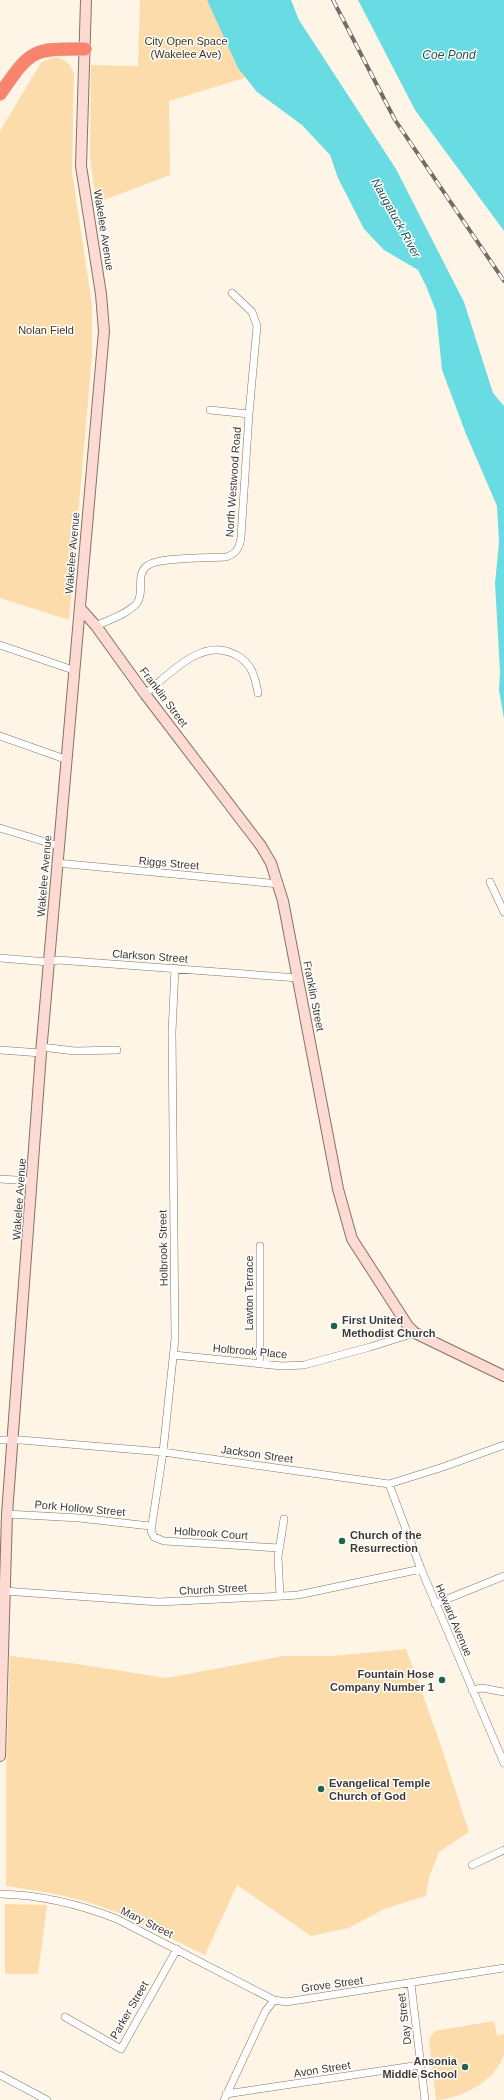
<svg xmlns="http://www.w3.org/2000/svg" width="504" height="2100" font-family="Arial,sans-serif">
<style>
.green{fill:#fcdcab}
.water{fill:#68dce2}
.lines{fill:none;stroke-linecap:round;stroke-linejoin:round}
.street-casing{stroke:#807564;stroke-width:8}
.secondary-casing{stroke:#807564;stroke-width:12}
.highway-casing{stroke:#dcdbda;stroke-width:14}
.street{stroke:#fff;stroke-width:7}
.secondary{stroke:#fddad3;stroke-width:10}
.highway{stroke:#f9846d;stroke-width:13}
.rail-casing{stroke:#746d64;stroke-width:4}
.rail{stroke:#fff;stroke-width:2.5;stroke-dasharray:8;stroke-linecap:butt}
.poi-dot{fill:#1f6252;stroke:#fff;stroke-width:1.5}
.labels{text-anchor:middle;stroke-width:3;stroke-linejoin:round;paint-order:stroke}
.park-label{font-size:11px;fill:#483516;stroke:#fff}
.street-label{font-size:11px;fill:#3e3932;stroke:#fff}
.poi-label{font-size:11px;font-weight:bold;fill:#3e3932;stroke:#fff;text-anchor:start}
.water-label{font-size:12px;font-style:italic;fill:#1f5254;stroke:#fff}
</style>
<rect width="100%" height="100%" fill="#fff5e6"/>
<path class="green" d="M140 0H277L294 63 169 101 170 175 96 203 90 157 91 65 138 66Z
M53 57C64 58 70 63 74 73L72 172 92 305V355L69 620 0 598V131L41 63Z
M406 1649 438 1737 469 1832 439 1852 429 1877 426 1896 384 1909 349 1928 311 1936 237 1885 205 1955C167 1937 127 1913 87 1902 61 1894 33 1890 6 1886V1779L10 1656 71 1663 166 1678 284 1656H332Z
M5 1904 47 1905 38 1974H5Z
M494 2021 497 2035 504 2034C504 2040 504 2047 504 2053 499 2079 460 2100 436 2100L429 2039 435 2031Z"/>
<path class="water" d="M207 0H291L299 20 396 169 464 302 493 393 504 406V719L499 690 500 672 495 583 499 543 497 506 466 434 442 370 436 311 426 286 418 270 384 250 364 229 338 178 330 155 302 125 257 92 238 68Z
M358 0H504V231L415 110Z"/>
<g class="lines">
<defs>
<path id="street" d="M210 410 249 414
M96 626C108 620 128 614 137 603 145 592 135 575 147 566 157 557 210 558 226 557 236 554 240 548 241 537L249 414 257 326 252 312 232 293
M0 645 73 670
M145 694C170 674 202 636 236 655 252 663 255 677 258 693
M0 736 65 759
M0 828 59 846
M57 863 279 884
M490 882 504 912
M0 958 48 962 58 960 298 978
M175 968 172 1032 175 1339 163 1452 151 1531 154 1537 164 1541 279 1548
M41 1047 75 1051 117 1050
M0 1050 41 1053
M0 1179 32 1181
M174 1355 282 1366 304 1365 370 1347 415 1333
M260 1364V1246
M0 1440H21L163 1452 389 1484 443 1467 504 1445
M389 1484 421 1569 504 1763
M7 1514 79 1518 150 1526
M4 1591 159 1602 283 1596 298 1595 421 1569
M280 1596 278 1557 284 1519
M435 1604 504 1576
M472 1690 482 1688 504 1692
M472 1865 504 1850
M0 1894C41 1895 79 1904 117 1919L274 2000
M411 1984 425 2100
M65 2017 121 2049 177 1949
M0 2075 47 2100
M226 2094 420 2065
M224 2100 265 2012 274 2000 286 2002 504 1968"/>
<path id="secondary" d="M80 608 96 626 145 694 261 846 271 863 283 901 338 1189 352 1239 408 1326 415 1333 504 1376
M0 1756 7 1514 41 1053 104 331 101 294 81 166 86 0"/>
<path id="highway" d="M0 94C30 51 31 48 85 49"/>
</defs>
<use href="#street" class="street-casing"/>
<use href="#secondary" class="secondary-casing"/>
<use href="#highway" class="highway-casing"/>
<use href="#street" class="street"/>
<use href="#secondary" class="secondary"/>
<use href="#highway" class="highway"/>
<defs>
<path id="rail" d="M333 0 395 120 504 281"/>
</defs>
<use href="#rail" class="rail-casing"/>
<use href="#rail" class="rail"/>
</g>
<g class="poi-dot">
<circle cx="334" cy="1326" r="4"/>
<circle cx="342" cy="1541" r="4"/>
<circle cx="442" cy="1680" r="4"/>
<circle cx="321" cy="1789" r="4"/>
<circle cx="465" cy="2067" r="4"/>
</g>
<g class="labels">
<g class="park-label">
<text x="186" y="45">City Open Space<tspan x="186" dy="13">(Wakelee Ave)</tspan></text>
<text x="46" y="334">Nolan Field</text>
</g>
<g class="street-label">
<text transform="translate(104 230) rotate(81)" y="4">Wakelee Avenue</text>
<text transform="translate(233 482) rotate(-86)" y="4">North Westwood Road</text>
<text transform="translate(72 553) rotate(-85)" y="4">Wakelee Avenue</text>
<text transform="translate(164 697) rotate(53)" y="4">Franklin Street</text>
<text transform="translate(169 863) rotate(5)" y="4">Riggs Street</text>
<text transform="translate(44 876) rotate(-85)" y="4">Wakelee Avenue</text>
<text transform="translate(150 956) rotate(4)" y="4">Clarkson Street</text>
<text transform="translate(314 996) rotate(79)" y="4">Franklin Street</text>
<text transform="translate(19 1199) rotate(-86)" y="4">Wakelee Avenue</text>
<text transform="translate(163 1248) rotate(-91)" y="4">Holbrook Street</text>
<text transform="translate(249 1293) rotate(-90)" y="4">Lawton Terrace</text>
<text transform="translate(250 1351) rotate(5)" y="4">Holbrook Place</text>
<text transform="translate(257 1454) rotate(8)" y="4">Jackson Street</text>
<text transform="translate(80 1508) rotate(5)" y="4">Pork Hollow Street</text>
<text transform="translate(211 1533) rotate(4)" y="4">Holbrook Court</text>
<text transform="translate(213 1589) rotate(-3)" y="4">Church Street</text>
<text transform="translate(454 1620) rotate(67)" y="4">Howard Avenue</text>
<text transform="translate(147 1922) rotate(26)" y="4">Mary Street</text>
<text transform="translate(332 1984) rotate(-8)" y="4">Grove Street</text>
<text transform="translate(129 2010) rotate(-60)" y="4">Parker Street</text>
<text transform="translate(404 2019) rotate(-97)" y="4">Day Street</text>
<text transform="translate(322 2069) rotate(-9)" y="4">Avon Street</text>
</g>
<g class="poi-label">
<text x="342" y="1324">First United<tspan x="342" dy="13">Methodist Church</tspan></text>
<text x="350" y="1539">Church of the<tspan x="350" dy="13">Resurrection</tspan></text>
<text x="434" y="1678" text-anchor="end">Fountain Hose<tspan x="434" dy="13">Company Number 1</tspan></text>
<text x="329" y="1787">Evangelical Temple<tspan x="329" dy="13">Church of God</tspan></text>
<text x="457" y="2065" text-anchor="end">Ansonia<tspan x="457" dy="13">Middle School</tspan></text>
</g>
<g class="water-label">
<text x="449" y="59">Coe Pond</text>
<text transform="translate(396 218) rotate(61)" y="4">Naugatuck River</text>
</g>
</g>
</svg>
